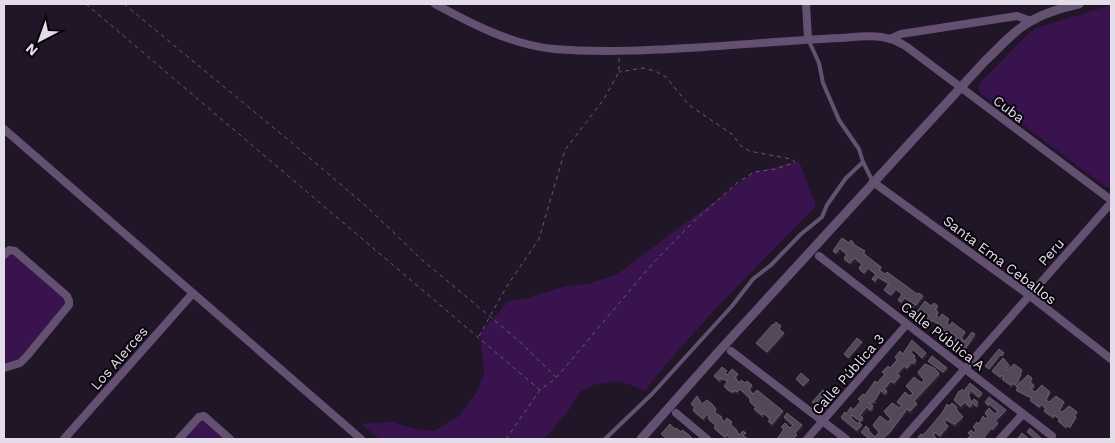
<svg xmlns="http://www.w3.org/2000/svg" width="1115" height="443" font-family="'Work Sans',sans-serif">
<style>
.green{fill:#39134d}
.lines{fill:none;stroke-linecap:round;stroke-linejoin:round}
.path{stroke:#665d6c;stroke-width:1;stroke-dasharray:4 4;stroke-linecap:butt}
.service{stroke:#645070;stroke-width:4}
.minor{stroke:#645070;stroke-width:8}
.tertiary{stroke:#645070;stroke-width:9}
.wall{fill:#403647}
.shaded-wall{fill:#2c2133}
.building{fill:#524859;stroke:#695f6f}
.labels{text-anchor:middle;stroke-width:4;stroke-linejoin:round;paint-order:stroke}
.street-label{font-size:14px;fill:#e4dde9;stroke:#08040b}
</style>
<rect width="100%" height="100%" fill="#201627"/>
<path class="green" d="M1111 5V188L1106 187 980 93 978 87 979 84 1029 33 1036 28Z
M799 161 816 206 719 305 661 370 645 391 629 384 615 381 593 385 580 392 567 413 544 439H380L361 424 392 422 415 429 434 431 459 416 477 392 484 372 480 334 485 327 509 301 524 299 566 286 587 284 616 275 754 172Z
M9 250 69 301 27 356 4 368V255Z
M199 417 230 439H180Z"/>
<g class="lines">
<path class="path" d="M86 4 540 390
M124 4 292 143 366 206 421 259 518 340 556 377
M479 336 507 286 539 239 565 150 604 99 619 72V58
M506 439 540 390 556 378 653 263 692 223 737 183 754 172 776 169 795 162 791 159 749 151 740 145 733 135 689 105 666 77 655 71 643 68 619 72"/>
<path class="service" d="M808 39 819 63 823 83 839 120 859 149 863 162 873 182
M605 439 652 394 732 306 753 279 771 265 801 234 822 217 827 205 846 178 863 162"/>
<path class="minor" d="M435 4C472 24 512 45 554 49 604 53 656 50 705 47 751 44 796 40 841 38 857 37 875 34 890 39 896 40 902 44 907 47L1111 200
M806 4 808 39
M890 39 901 34 1017 16 1031 21
M4 129 361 439
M873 182 1029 295 1111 359
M4 255 9 250 15 251 67 296 69 301V305L27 356 20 363 4 368
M819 256 1052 436
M731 351 846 439
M676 413 707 439
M64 439 193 293
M179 439 199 417 204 416 230 439
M807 439 907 324
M903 439 1111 203
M1000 439 1023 414"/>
<path class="tertiary" d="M641 439 721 349 985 61C1000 47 1015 29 1033 20 1047 12 1063 8 1079 4"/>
</g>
<path class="wall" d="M849 243 855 245 866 253 865 255 881 267 882 269 880 271 924 298 917 307 906 300 902 305 899 302 898 300 902 295 897 291 892 297 885 292 884 290 888 285 879 279 876 284 873 281 872 279 875 275 869 270 865 275 859 270V268L861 265 856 261 851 265 844 261V258L846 255 841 251 837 255 834 253 833 251Z
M931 306 939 308 937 310 939 314 937 316 939 318 950 322 948 324 965 332 966 334 962 340 965 341 976 337 965 351 959 344 957 347 953 345V343L956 338 951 334 947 340 940 335 939 332 942 328 933 322 929 327 926 324 925 322 928 317 923 314 919 319 916 316 915 314Z
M782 329 780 330 785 335 768 354 757 345 756 343Z
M912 340 926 353 927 356 923 360 914 351 912 353 916 358 915 359 917 362 914 366 913 364 907 370 905 368 899 375 900 378 895 385 892 383 886 390 888 393 885 396 881 392 876 403 871 405 874 409 871 412 868 410 862 417 864 420 861 423 853 417 852 419 863 427 858 433 841 419V417L853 410 860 402 858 399 865 395 877 383 884 375 882 372 890 368 897 360 895 357 903 354Z
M928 361 948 370 944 374 929 363Z
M1009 365 1010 367 1009 369 1023 373 1021 375 1022 377 1019 380 1020 382 1033 380 1031 383 1034 385 1035 387 1033 390 1035 392 1051 394 1047 401 1049 402H1064L1065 405 1061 412H1077L1078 414 1076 417 1077 419 1070 429 1068 427 1066 429 1059 423 1058 421 1059 420 1055 417 1053 419 1045 413 1044 411 1045 409 1041 406 1040 409 1031 402 1030 400 1031 399 1017 392 1016 390 1017 389 1016 387 1013 385 1012 388 1003 381 1002 379 1003 378 1002 377 1001 379 993 373 992 371Z
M918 372 940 375 939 378 915 403 917 406 911 414 908 411 890 434 885 439H868L862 434 861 432 869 429 870 431V432L875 437 879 433 873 427V425L888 422 890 419 885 414 884 411 900 408 901 407 898 404 897 402 910 396 912 394 907 388 906 386 922 383 924 380 918 375Z
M728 374 727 375 738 374V376L736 379 739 383H745L753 387 750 390 753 394 784 413 773 427 769 423 768 421 770 420 765 415 763 418 755 411 754 409 756 408 751 404 750 400 741 391 738 395 735 392 733 394 729 392 725 388 724 386 727 382 722 380 720 383 715 378 714 376Z
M970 383 982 393 983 396 979 399 972 393 969 396 971 402 979 405 977 408 974 406 971 409 965 405 962 409 955 402 954 400 960 392 964 391Z
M989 397 1007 412 997 422 999 425 994 431 992 430 985 439H966L970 436 968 433H974L975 431 973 427 979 424 988 417 985 415V413L995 414 997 412 990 406 989 407 986 405 985 402Z
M691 404H702L717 411 716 413 722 419 724 422H732V424L731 426 739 435H746L730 439 727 437 725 439 715 430 714 428 715 426 709 421 708 418H709L708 417 704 421 693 412V410L694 408 692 406Z
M949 406 958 409 957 411 963 420 956 427 948 422V421L945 423 948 426 949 428 941 438 936 434 934 436 937 439H919L918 437 923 435Z
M784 417 802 425 803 428 796 434 798 437 782 429 781 427 790 428 792 426 785 420Z"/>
<path class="shaded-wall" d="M840 248 841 251 837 255 836 253Z
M855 258 856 261 851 265 850 263Z
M868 268 869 270 865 275 864 273Z
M878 277 879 279 876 284 875 281Z
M896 289 897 291 892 297 891 295Z
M923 296 924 298 917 307 916 305Z
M905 298 906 300 902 305 901 302Z
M914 307 915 309 910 315V312Z
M922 311 923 314 919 319V317Z
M932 320 933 322 929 327V325Z
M950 332 951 334 947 340 946 337Z
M965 332 966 334 962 341 961 338Z
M784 333 785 335 768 354 767 352Z
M975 334 976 337 965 351V349Z
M862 342 863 344 849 360 848 358Z
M926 353 927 356 923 360 922 358Z
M1000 355 1001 357 990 371 989 369Z
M912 362 913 364 907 370V368Z
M904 366 905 368 898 376 897 374Z
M947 368 948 370 944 374 943 372Z
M1022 370 1023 373 1021 375 1022 377 1019 380 1020 382 1016 387 1015 385 1020 374Z
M939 373 940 375 939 378 915 404 914 401Z
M900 376V378L895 385 894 383Z
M809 380 810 382 804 388 803 386Z
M891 381 892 383 885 391 884 389Z
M740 389 741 391 738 395 737 392Z
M881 390V392L876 403 875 400Z
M1050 392 1051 394 1047 402 1046 400Z
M827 393 828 395 817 408 816 406Z
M982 393 983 396 979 399V397Z
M965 402V405L962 409 961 406Z
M1064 402 1065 405 1060 413 1059 411Z
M973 403 974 406 971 409 970 407Z
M917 404V406L911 414 910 411Z
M867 407 868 410 861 418 860 415Z
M907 409 908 411 890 434 885 439H882Z
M1006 410 1007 412 996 423 995 421Z
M783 411 784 413 773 427 772 424Z
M1077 412 1078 414 1076 417 1077 419 1070 429V427L1074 416Z
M707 414 708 417 704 421 703 419Z
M963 417V420L956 427 955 424Z
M998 423 999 425 994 431 993 429Z
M802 425 803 428 796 435 795 433Z
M862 425 863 427 858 433 857 430Z
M948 426 949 428 941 438 940 436Z
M991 428 992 430 985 439H983Z"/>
<path class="building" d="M842 238 849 243 851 240 854 243 853 244 865 251 863 253 881 267 879 270 885 274 887 272 917 294 919 293 923 296 916 305 905 298 901 302 898 300 902 294 896 289 891 295 884 290 889 283 878 277 875 281 872 279 876 274 868 268 864 273 859 268 862 264 855 258 850 263 844 258 847 254 840 248 836 253 833 251Z
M925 301 931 306 934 303 938 306 935 309 938 312 936 315 939 318 942 314 949 319 946 323 950 326 952 322 965 332 961 338 965 341 972 332 975 334 965 349 958 342 956 345 953 343 957 337 950 332 946 337 939 332 943 327 932 320 929 325 925 322 929 316 922 311 919 317 915 314Z
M911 304 914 307 910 312 906 310Z
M776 322 781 326 779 329 784 333 767 352 756 343 773 324 774 325Z
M857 338 862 342 848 358 844 354Z
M912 340 926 353 922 358 913 349 910 352 915 356 913 358 916 360 913 363 912 362 907 368 904 366 897 374 900 376 894 383 891 381 884 389 887 391 884 393 881 390 875 400 869 403 873 406 870 410 867 407 860 415 863 418 860 421 852 415 850 417 858 424 859 422 862 425 857 430 841 417 845 412 846 414 851 407 853 410 861 401 858 399 863 394 865 395 875 381 877 383 885 374 882 372 888 366 890 368 897 360 895 357 900 351 903 354Z
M999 349 1004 353 1002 356 1000 355 989 369 985 366Z
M932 356 947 368 943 372 928 361Z
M1003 358 1009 365 1005 370H1007L1014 364 1022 370 1020 374 1021 375 1018 379 1019 380 1015 385 1012 383 1011 385 1002 379 1004 377 1001 375 1000 377 992 371Z
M925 364 934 368 939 373 938 375 914 401 917 404 910 411 907 409 890 432 882 439H870L861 432 866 426 869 429 868 430 875 437 879 432 873 425 880 416 888 422 891 419 884 411 892 403 900 408 902 406 897 402 905 392 910 396 913 393 906 386 914 377 922 383 923 381 924 380 918 372Z
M722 367 727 371 725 373 727 375 732 369 738 374 735 377 739 383 741 380 745 383 747 381 752 385 749 389 753 394 757 390 783 411 772 424 768 421 770 419 764 413 762 415 754 409 756 407 750 402V398L740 389 737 392 734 390 733 392 728 390 724 386 728 381 721 378 719 380 714 376Z
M801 373 809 380 803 386 796 379Z
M1028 375 1032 378 1030 382 1034 385 1031 389 1033 391 1035 392 1042 385 1050 392 1046 400 1049 402 1056 396 1064 402 1059 411 1062 412 1069 406 1077 412 1074 416 1076 417 1070 427 1067 425 1066 427 1058 421 1060 419 1054 415 1053 417 1044 411 1046 408 1041 404 1039 407 1030 400 1032 398 1016 390 1018 388 1016 386Z
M970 383 982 393 979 397 971 390 968 393 971 402 974 399 978 402 976 406 973 403 970 407 965 402 961 406 954 400 959 391 960 392 962 389 964 391Z
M823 390 827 393 816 406 812 402Z
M697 396 702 404 707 400 712 404 716 409 714 412 722 417 721 418 724 422 727 418 732 422 730 424 736 429 739 435 743 431 746 433 743 436 749 439H729L730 438 727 434 725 437 714 428 716 425 708 418 710 417 707 414 703 419 693 410 695 407 691 404Z
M989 397 1006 410 995 421 998 423 993 429 991 428 983 439H966L971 436 968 433 971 430 974 433 976 430 973 427 977 422 979 424 983 416 986 419 988 416 985 413 989 408 995 414 998 411 989 403 988 405 985 402Z
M952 403 957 407 956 409 963 417 955 424 947 420 948 418 944 422 948 426 940 436 935 432 933 435 937 439H920L918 437 921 434 923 435 926 432 942 413 947 404 949 406Z
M822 404 827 408 824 410 820 406Z
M787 413 802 425 795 433 797 435 793 439H777L784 429 781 427 785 423 790 428 793 425 784 417Z
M670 424 675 429 676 428 681 432 682 430 688 434 693 439H674L673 438 672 439H667L661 434Z
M1030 428 1042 439H1035L1027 432Z
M1022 433 1029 439H1017Z"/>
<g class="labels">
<g class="street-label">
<text transform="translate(1009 109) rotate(37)" y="5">Cuba</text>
<text transform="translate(1051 252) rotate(-48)" y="5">Peru</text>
<text transform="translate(1000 260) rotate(37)" y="5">Santa Ema Ceballos</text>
<text transform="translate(943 336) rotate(38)" y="5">Calle Pública A</text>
<text transform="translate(119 358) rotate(-49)" y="5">Los Alerces</text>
<text transform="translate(848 374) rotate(-49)" y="5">Calle Pública 3</text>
</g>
</g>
<rect width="1115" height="443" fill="none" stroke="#e4dde9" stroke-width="10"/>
<g transform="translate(40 40) rotate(221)" stroke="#08040b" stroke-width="4" paint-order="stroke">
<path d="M0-4L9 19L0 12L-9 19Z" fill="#e4dde9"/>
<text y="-8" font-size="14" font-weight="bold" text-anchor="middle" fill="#e4dde9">N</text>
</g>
</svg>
